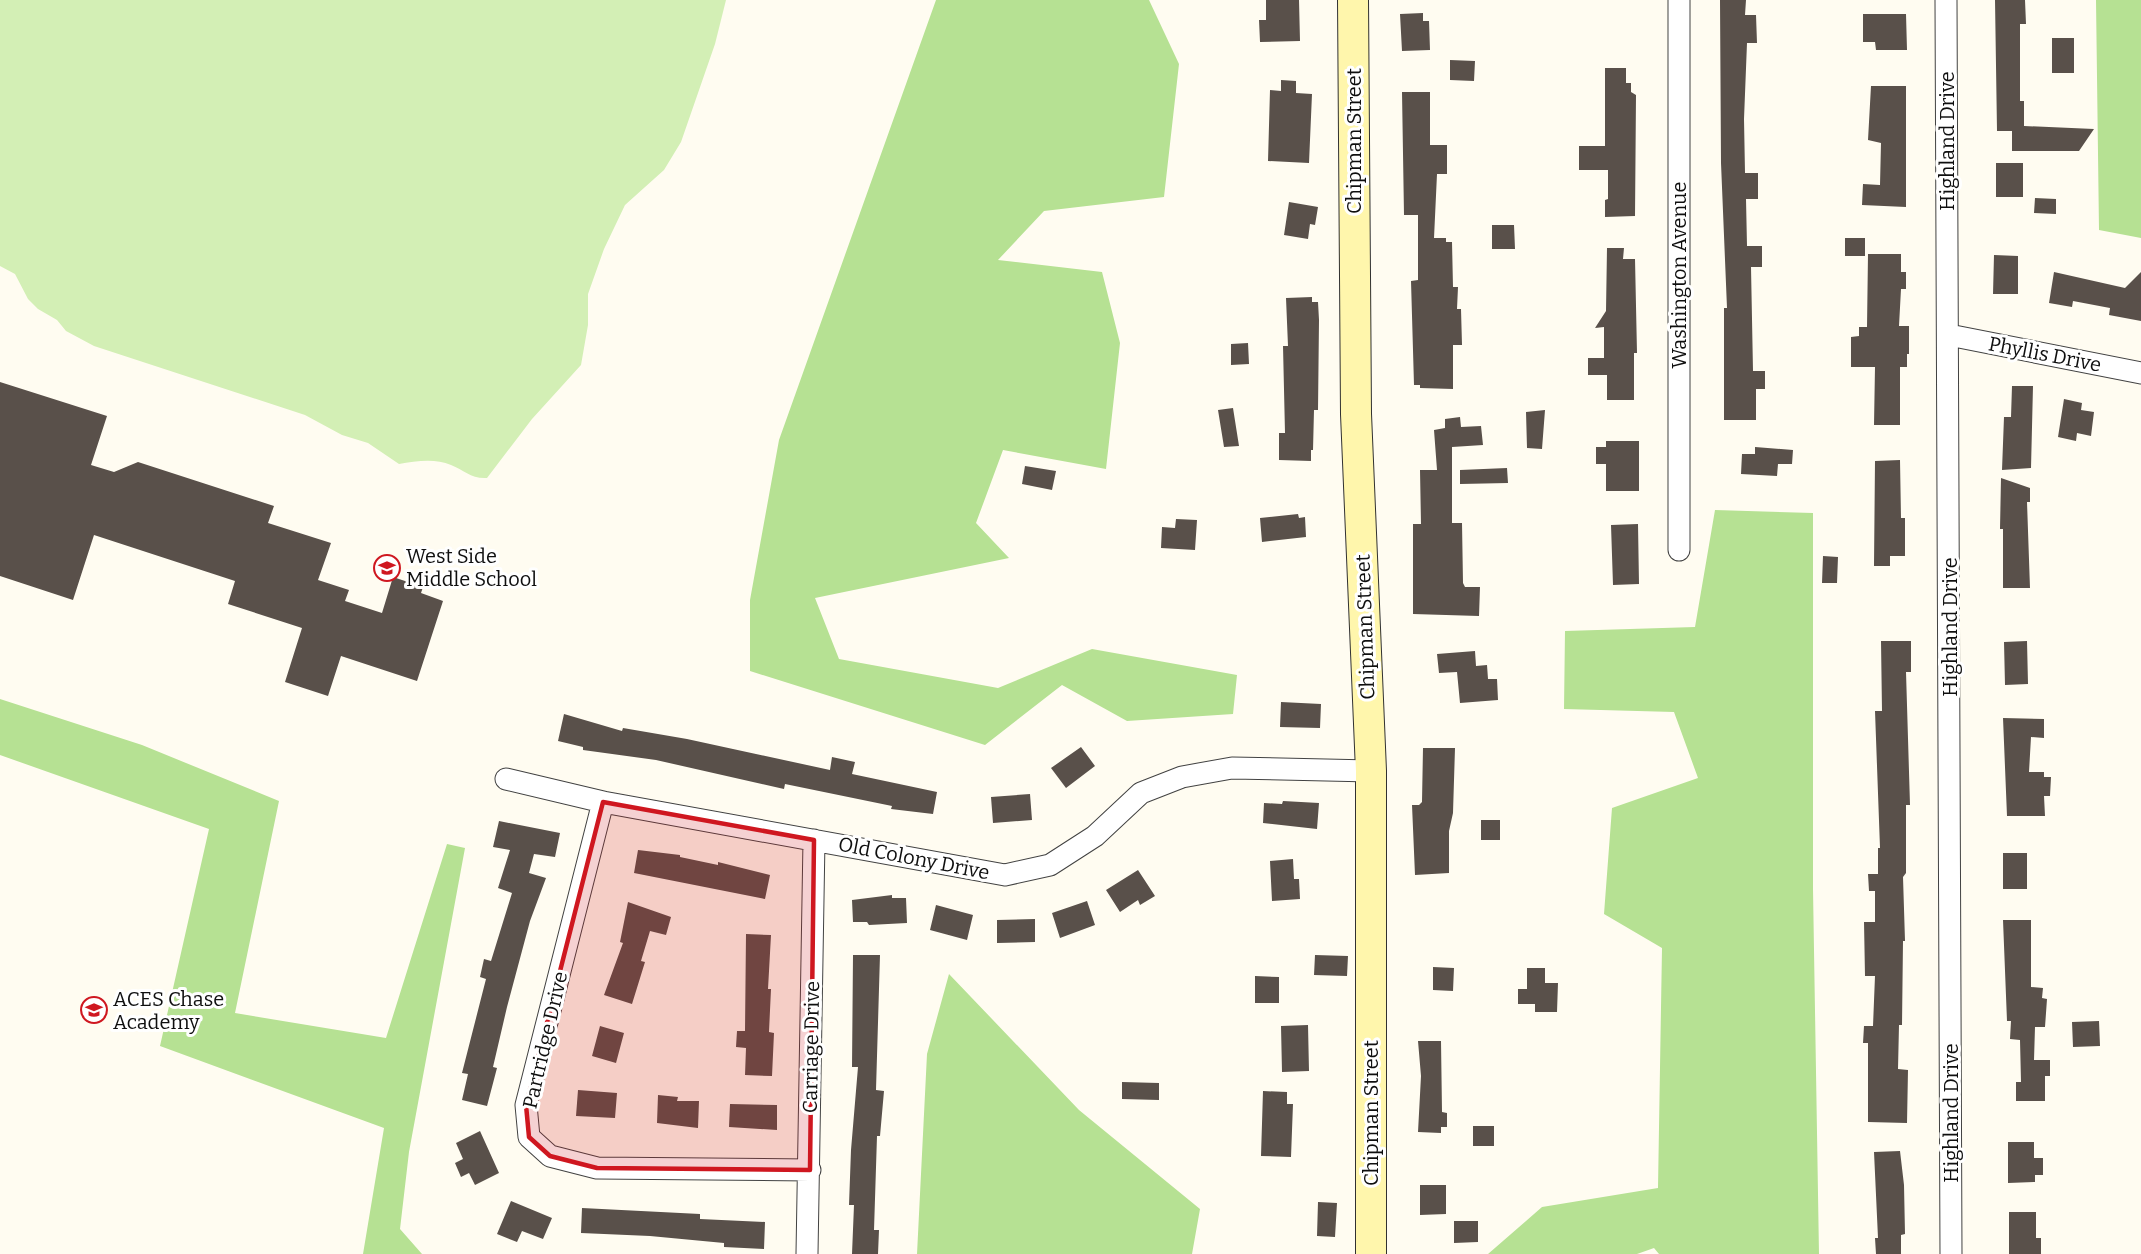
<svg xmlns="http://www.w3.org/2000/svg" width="2141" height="1254" font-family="Bitter,serif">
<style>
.green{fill:#d3efb5}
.forest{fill:#b6e193}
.building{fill:#59504a}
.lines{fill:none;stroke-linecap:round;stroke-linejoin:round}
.street-casing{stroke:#424242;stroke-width:23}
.secondary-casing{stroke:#313131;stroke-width:32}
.street{stroke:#fff;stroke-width:21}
.secondary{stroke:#fff6ac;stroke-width:30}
.marked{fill:#cf1720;fill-opacity:0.2;stroke:#cf1720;stroke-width:4.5;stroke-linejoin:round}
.labels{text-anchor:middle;stroke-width:6;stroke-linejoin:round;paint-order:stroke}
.street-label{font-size:20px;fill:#0f0f0f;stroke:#fff}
.poi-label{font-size:20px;fill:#0f0f0f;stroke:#fff;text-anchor:start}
</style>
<rect width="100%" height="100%" fill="#fffcf1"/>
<path class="green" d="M0 0H726L715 44 681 142 664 170 625 205 604 249 588 294V325L581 365 532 419 487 478C471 479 464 470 451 465 435 458 416 461 399 464L368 443 342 435 305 415 94 346 66 331 57 320 38 309 28 299 15 274 0 266Z"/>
<path class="forest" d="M936 0H1149L1179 64 1164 197 1044 211 998 260 1102 272 1120 343 1106 469 1003 450 976 523 1009 558 815 598 839 659 998 688 1092 649 1237 675 1233 714 1127 721 1062 685 985 745 750 671V600L779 440Z
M2096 0H2141V238L2099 230Z
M1715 510 1813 513V889L1819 1254H1659L1654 1248 1637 1254H1488L1542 1207 1658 1188 1662 948 1604 914 1612 808 1698 778 1674 712 1564 709 1565 631 1695 627Z
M0 699 142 745 279 801 235 1013 386 1038 447 844 465 848 409 1152 400 1229 422 1254H363L384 1128 160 1046 209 829 0 755Z
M949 974 1079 1110 1200 1209 1192 1254H917L927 1054Z"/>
<path class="building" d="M1266 0H1299L1300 41 1260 42 1259 20H1266Z
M1720 0H1746L1745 15H1756L1757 43H1747L1744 119 1745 173H1758V199H1746L1747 246H1762V267H1751L1753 371H1765V389H1756V420H1724V308H1727L1721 163Z
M1995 0H2025L2026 24H2020V101H2024V126L2094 129 2079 151H2012V131H1997Z
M1423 13V21H1429L1430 50 1402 51 1400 14Z
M1863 14H1906L1907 50H1876L1875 42H1863Z
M2052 38H2074V73H2052Z
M1450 60 1475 61 1474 81 1450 80Z
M1605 68H1626V83H1631V92L1636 95 1635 216 1605 217V200L1608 199V170H1579V146H1605Z
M1281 80 1296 81V93L1312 94 1309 163 1268 161 1270 90 1281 91Z
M1871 86H1906V207L1862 205 1863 184 1880 185 1881 143 1868 140Z
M1402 92H1430V145H1447V174H1437L1434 238H1446V242H1452L1453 287H1458L1457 309H1461L1462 345H1453V389L1420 388V385H1414L1411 281 1418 280V215H1404Z
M1996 163H2023V197H1996Z
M2035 198 2056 199V214L2034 213Z
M1289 202 1318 207 1315 225 1310 224 1308 239 1284 235Z
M1492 225H1514L1515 249H1492Z
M1845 238H1865V256H1845Z
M1607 248H1624L1623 259H1635L1637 353H1634V400H1607V375H1588V358H1604V327L1595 328 1606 311Z
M1868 254H1901V272H1906V289H1901L1899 326H1909V354H1907V367H1900V425H1874L1875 367H1851V337L1859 336V327H1867Z
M1994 255 2018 256V294H1993Z
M2054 272 2125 288 2141 272V321L2109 315 2110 308 2073 301 2072 307 2049 303Z
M1312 297V302H1318L1319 320 1318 410H1314L1313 450H1311V461L1279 460V433H1285L1283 346H1288L1286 298Z
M1248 343 1249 364 1231 365V344Z
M0 382 107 416 91 465 114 472 138 462 274 506 268 523 331 543 318 580 349 590 345 601 382 613 393 577 423 587 421 593 443 601 417 681 341 656 328 696 285 682 302 628 228 604 235 581 94 535 73 600 0 576Z
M2012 386H2033L2031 468 2002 470 2004 417H2011Z
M2064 399 2082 403 2081 410 2094 412 2091 436 2077 433 2076 441 2058 437Z
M1233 408 1239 446 1224 447 1218 410Z
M1545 410 1542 449 1527 448 1526 412Z
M1460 417 1461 427 1481 426 1483 445 1452 447V523H1462L1463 583 1465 587H1480L1479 616 1413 614V524H1421L1420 470H1437L1434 430 1445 428V419Z
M1606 441H1639V491H1606V464H1596V447H1606Z
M1755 447 1793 450 1792 464H1778L1777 476 1741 474 1742 454H1755Z
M1900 460 1901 518H1905V556H1890V566H1874L1875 461Z
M1025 466 1056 471 1052 490 1022 484Z
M1507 468 1508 483 1460 484V470Z
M2001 478 2030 488V502H2027L2030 588H2003V529H2000Z
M1298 514 1299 518 1305 517 1306 537 1262 542 1260 518Z
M1176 519 1197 520 1195 550 1161 548 1162 527 1175 528Z
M1638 524 1639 584 1613 585 1611 525Z
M1823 556 1838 557 1837 583H1822Z
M1881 641H1911V672H1906L1910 805H1906V873L1903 877 1905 941H1903L1902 1025H1899L1898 1069 1908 1070 1907 1123 1868 1122V1043H1863L1864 1026H1873L1875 976H1865L1864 922H1875V891H1869L1868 874H1878V848H1880L1875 711H1882Z
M2027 641 2028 684 2005 685 2004 642Z
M1475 651 1476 666 1487 665 1488 679H1497L1498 700 1460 703 1457 672 1439 673 1437 654Z
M1281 702 1321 704 1320 728 1280 727Z
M564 714 622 731 623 728 687 739 830 770 832 757 855 762 852 774 937 792 933 814 891 809 892 806 785 784 784 789 656 760 583 750V747L558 741Z
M2003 718 2044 719V738L2031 737 2029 772H2044V777H2051L2050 796H2044L2045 816H2007Z
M1081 747 1095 766 1066 788 1051 768Z
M1423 748H1455L1453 813 1449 831V873L1415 875 1412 805H1419L1422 802Z
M1030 794 1032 820 993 823 991 797Z
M1283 801 1319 803 1317 829 1263 823 1264 803 1282 804Z
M1481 820H1500V840H1481Z
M499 821 560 833 555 857 534 854 529 873 546 878 530 921 507 1007 493 1067 497 1068 487 1106 462 1100 468 1074 462 1073 486 979 480 977 484 959 491 961 512 893 498 888 510 850 493 847Z
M638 850 680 855V857L718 865V862L770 875 765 899 634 873Z
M2003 853H2027V889H2003Z
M1293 859 1294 879H1299L1300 899 1272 901 1270 861Z
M1138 870 1155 896 1140 905 1138 900 1120 912 1106 890Z
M892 895V898H906L907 923 869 925 867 922H853L852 900Z
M1087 901 1095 925 1060 938 1052 913Z
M628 902 671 917 666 935 650 931 641 961 645 962 632 1004 604 995 623 943 620 942Z
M936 905 973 915 967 940 930 930Z
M1035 919V942L997 943V920Z
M2003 920H2031V987L2043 988 2042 998 2047 999 2045 1027H2035L2034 1060H2050V1076H2045V1101H2016V1082H2021L2020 1040 2010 1039 2011 1021H2007Z
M746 934 771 935 768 989H771L769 1032 774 1033 772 1076 745 1075 746 1048 736 1047 737 1031H745Z
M853 955H880L876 1090 884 1091 880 1136H877L874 1230H879L878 1254H852L854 1205H849L851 1150 858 1067H852Z
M1315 955 1348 956 1347 976 1314 975Z
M1433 967 1454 968 1453 991 1433 990Z
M1527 968H1545V983H1558L1557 1012H1535V1004H1518V989H1527Z
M1255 976 1279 977V1003H1255Z
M2099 1021 2100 1046 2073 1047 2072 1022Z
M1308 1025 1309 1071 1282 1072 1281 1026Z
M600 1026 624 1033 616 1063 592 1056Z
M1418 1041H1441L1442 1112 1447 1113V1127H1441V1133L1418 1132 1421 1076Z
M1122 1082 1159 1083V1100L1122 1099Z
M578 1090 617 1093 615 1118 576 1116Z
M1263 1091 1287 1092V1104H1293L1291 1157 1261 1156Z
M658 1095 678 1097 677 1101H699L698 1128 657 1123Z
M730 1104 777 1105V1130L729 1127Z
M1473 1126H1494V1146H1473Z
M480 1131 499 1173 475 1185 469 1173 461 1177 455 1163 463 1159 456 1143Z
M2008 1142H2034V1158H2043V1175H2035V1182L2008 1183Z
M1900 1151 1904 1185 1905 1234 1901 1235V1254H1876L1875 1238H1878L1874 1152Z
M1420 1185H1446V1214L1420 1215Z
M511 1201 552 1218 543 1239 522 1231 517 1242 497 1234Z
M1318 1202 1337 1203 1335 1237 1317 1236Z
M582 1208 700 1214V1219L765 1222 764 1249 724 1247V1243L650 1236 581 1233Z
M2009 1212H2036V1238H2041V1254H2009Z
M1454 1221H1478V1242L1454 1243Z"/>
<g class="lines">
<defs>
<path id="street" d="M1946 0 1951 1254
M1949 335 2141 373
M1679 550V0
M506 779 603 802 1005 875 1050 865 1095 836 1141 793 1182 777 1232 768 1371 771
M603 802 526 1105 529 1137 550 1156 597 1168 810 1170
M807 1254 814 840"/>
<path id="secondary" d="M1353 0 1356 414 1371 771V1254"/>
</defs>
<use href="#street" class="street-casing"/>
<use href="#secondary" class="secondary-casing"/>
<use href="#street" class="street"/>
<use href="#secondary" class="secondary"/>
</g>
<path class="marked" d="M603 802 814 840 810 1170 597 1168 550 1156 529 1137 526 1105Z"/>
<defs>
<symbol id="school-ring" viewBox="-11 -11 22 22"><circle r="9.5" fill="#fff" stroke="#cf1720" stroke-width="1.5"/><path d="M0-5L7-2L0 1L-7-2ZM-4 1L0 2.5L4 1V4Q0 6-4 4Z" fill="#cf1720"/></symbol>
</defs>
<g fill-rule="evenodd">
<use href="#school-ring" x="372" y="553" width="30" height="30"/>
<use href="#school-ring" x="79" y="995" width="30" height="30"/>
</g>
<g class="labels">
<g class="street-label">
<text transform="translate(1354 141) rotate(-90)" y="7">Chipman Street</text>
<text transform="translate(1947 141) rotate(-90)" y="7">Highland Drive</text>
<text transform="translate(1679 275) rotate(-90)" y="7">Washington Avenue</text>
<text transform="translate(2045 354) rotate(11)" y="7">Phyllis Drive</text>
<text transform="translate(1365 627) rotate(-92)" y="7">Chipman Street</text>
<text transform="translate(1950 627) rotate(-90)" y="7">Highland Drive</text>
<text transform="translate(914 858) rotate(11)" y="7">Old Colony Drive</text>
<text transform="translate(545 1040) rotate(-77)" y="7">Partridge Drive</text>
<text transform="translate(811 1047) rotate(-89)" y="7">Carriage Drive</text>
<text transform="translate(1371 1113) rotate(-90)" y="7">Chipman Street</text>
<text transform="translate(1951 1113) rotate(-90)" y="7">Highland Drive</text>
</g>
<g class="poi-label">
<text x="406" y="563">West Side<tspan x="406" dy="23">Middle School</tspan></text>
<text x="113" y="1006">ACES Chase<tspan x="113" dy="23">Academy</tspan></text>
</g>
</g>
</svg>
